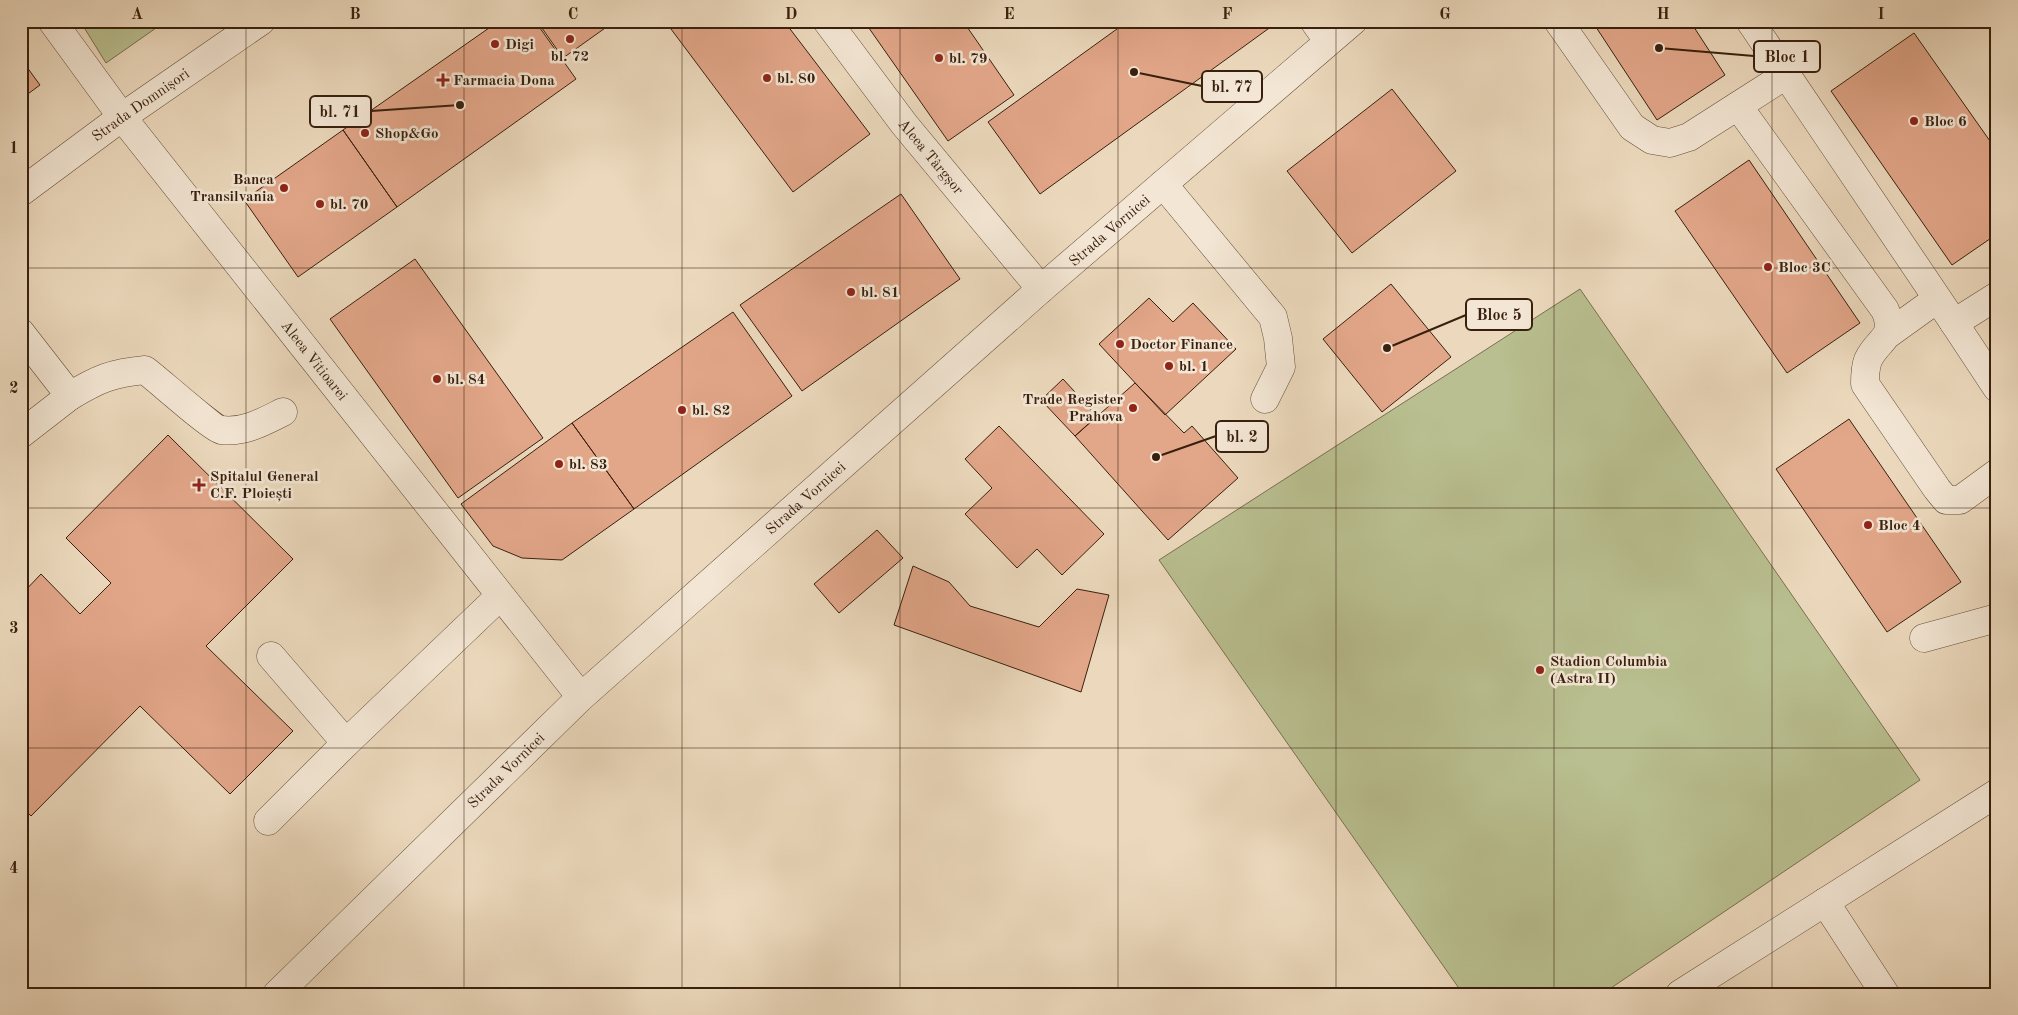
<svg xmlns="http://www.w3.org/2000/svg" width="2018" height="1015" font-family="'Old Standard TT',serif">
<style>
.green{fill:#b9bf90;stroke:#79704f}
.building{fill:#e2a689;stroke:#39200e}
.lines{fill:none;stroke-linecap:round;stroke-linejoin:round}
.minor-casing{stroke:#664e3a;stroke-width:29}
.minor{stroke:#f3e6d4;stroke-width:28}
.grid{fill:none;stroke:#39200e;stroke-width:1;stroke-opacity:0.55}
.poi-dot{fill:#8f2418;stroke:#f3e6d4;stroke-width:2}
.labels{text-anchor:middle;stroke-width:5;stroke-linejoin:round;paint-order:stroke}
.poi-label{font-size:15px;font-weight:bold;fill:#39200e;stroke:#f3e6d4;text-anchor:start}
.street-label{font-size:15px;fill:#39200e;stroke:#f3e6d4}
.leader{fill:none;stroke:#39200e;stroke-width:2}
.callout-dot{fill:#39200e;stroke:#f3e6d4;stroke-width:2}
.callout{fill:#f3e6d4;stroke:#39200e;stroke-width:2}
.callout-label{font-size:16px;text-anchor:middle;font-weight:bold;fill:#39200e}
.neatline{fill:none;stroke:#39200e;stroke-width:2}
.grid-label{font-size:16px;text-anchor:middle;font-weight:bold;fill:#39200e}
</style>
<rect width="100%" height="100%" fill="#ecd9bd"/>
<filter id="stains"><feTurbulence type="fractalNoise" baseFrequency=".004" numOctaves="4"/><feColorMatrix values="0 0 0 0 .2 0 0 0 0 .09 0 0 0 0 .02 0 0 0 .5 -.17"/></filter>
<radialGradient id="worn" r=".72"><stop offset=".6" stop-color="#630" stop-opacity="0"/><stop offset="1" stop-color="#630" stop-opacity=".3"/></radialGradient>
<path class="green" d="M80 21H166L106 63Z
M1580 289 1920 780 1602 994H1463L1159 560Z"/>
<path class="building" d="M499 21H535L576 79 397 207 343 130Z
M537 21H615L563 58Z
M665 21H784L870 134 793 192Z
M864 21H963L1014 95 948 141Z
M1128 21H1279L1040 194 988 122Z
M1592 21H1690L1725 75 1657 120Z
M1914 33 1997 151V234L1952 265 1831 91Z
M21 59 40 85 21 99Z
M1392 89 1456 171 1352 253 1287 171Z
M343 130 397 207 298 277 244 200Z
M1749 160 1860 323 1787 373 1675 211Z
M901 194 960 279 802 391 740 305Z
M415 259 543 438 458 498 330 319Z
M1391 284 1451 357 1382 412 1323 339Z
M1149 298 1173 322 1193 303 1236 349 1165 415 1099 344Z
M733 312 792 396 634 509 572 423Z
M1063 379 1097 416 1075 436 1041 400Z
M1135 383 1184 433 1192 426 1238 478 1168 540 1075 436Z
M1849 419 1961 582 1887 632 1776 469Z
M572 423 634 509 562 560 522 558 493 546 461 504Z
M999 426 1104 534 1062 575 1037 549 1017 568 965 514 992 488 965 459Z
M168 435 293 559 206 646 293 731 230 794 140 706 31 816 21 806V595L41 574 80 614 111 583 66 538Z
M877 530 903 558 839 613 814 584Z
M913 566 949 582 970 606 1039 627 1077 589 1109 595 1081 692 894 625Z"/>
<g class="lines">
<defs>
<g id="minor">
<path id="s1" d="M52 21 122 117 581 697"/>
<path id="s2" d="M827 21 904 124 1041 289"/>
<path d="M1314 21 1328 41"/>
<path d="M1558 21 1632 127 1652 140 1670 143 1689 137 1786 75"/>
<path d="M1750 21 1954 323 1997 388"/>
<path d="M1738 106 1885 310C1897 339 1878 338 1868 360 1865 368 1865 375 1865 384L1937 489 1946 500H1960L1997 473"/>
<path d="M1163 184 1273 317 1278 338 1281 367 1265 399"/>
<path id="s3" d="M21 192 122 117 261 21"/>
<path d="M1954 323 1997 296"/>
<path d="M21 333 70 396C98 379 112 373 145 370 156 378 213 429 221 430 244 433 263 422 283 412"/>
<path d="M1887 335 1937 299"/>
<path d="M21 434 70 396"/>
<path d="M1924 638 1997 618"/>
<path d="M271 656 346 743"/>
<path d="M268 821 346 743 500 596"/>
<path d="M1825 902 1885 994"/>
<path id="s4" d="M277 994 581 697 1041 289 1353 21"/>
<path d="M1680 994 1997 793"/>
</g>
</defs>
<use href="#minor" class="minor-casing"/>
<use href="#minor" class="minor"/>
</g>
<path class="grid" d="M246 21V994M464 21V994M682 21V994M900 21V994M1118 21V994M1336 21V994M1554 21V994M1772 21V994M21 268H1997M21 508H1997M21 748H1997"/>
<g class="poi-dot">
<circle cx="570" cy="39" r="5"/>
<circle cx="495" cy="44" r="5"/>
<circle cx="939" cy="58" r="5"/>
<circle cx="767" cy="78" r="5"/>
<path d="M440.5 72.5h5v5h5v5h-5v5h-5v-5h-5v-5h5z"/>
<circle cx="1914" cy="121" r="5"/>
<circle cx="365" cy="133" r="5"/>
<circle cx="284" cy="188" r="5"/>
<circle cx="320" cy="204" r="5"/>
<circle cx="1768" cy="267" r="5"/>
<circle cx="851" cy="292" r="5"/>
<circle cx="1120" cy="344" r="5"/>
<circle cx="1169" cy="366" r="5"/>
<circle cx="437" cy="379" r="5"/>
<circle cx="1133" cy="408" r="5"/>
<circle cx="682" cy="410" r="5"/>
<circle cx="559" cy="464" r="5"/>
<path d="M196.5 477.5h5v5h5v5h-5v5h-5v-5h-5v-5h5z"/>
<circle cx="1868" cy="525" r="5"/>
<circle cx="1540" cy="670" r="5"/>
</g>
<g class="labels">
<g class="poi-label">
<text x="505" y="49">Digi</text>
<text x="570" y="61" text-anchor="middle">bl. 72</text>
<text x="949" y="63">bl. 79</text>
<text x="777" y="83">bl. 80</text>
<text x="453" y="85">Farmacia Dona</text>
<text x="1924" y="126">Bloc 6</text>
<text x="375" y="138">Shop&amp;Go</text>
<text x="274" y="184" text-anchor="end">Banca<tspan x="274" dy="17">Transilvania</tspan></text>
<text x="330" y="209">bl. 70</text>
<text x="1778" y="272">Bloc 3C</text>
<text x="861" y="297">bl. 81</text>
<text x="1130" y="349">Doctor Finance</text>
<text x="1179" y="371">bl. 1</text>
<text x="447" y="384">bl. 84</text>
<text x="1123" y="404" text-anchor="end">Trade Register<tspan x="1123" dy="17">Prahova</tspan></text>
<text x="692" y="415">bl. 82</text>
<text x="569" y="469">bl. 83</text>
<text x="210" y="481">Spitalul General<tspan x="210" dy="17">C.F. Ploiești</tspan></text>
<text x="1878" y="530">Bloc 4</text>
<text x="1550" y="666">Stadion Columbia<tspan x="1550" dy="17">(Astra II)</tspan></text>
</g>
<g class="street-label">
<text dy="5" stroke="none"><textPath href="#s3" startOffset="148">Strada Domnișori</textPath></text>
<text dy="5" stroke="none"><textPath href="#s2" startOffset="171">Aleea Târgșor</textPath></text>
<text dy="5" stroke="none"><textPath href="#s4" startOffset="1130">Strada Vornicei</textPath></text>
<text dy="5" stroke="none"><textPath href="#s1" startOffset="429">Aleea Vitioarei</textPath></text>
<text dy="5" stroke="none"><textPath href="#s4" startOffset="725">Strada Vornicei</textPath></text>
<text dy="5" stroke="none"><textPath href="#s4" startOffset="320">Strada Vornicei</textPath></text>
</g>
</g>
<path class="leader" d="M1659 48L1754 56M1134 72L1202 86M460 105L371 111M1387 348L1466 315M1156 457L1216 436"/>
<g class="callout-dot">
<circle cx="1659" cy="48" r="5"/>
<circle cx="1134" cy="72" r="5"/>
<circle cx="460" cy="105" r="5"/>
<circle cx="1387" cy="348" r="5"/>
<circle cx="1156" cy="457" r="5"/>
</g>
<g class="callout">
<rect x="1754" y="41" width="66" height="31" rx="5"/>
<rect x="1202" y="71" width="60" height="31" rx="5"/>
<rect x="310" y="96" width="61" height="31" rx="5"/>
<rect x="1466" y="299" width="66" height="31" rx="5"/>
<rect x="1216" y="421" width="52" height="31" rx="5"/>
</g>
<g class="callout-label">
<text x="1787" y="62">Bloc 1</text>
<text x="1232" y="92">bl. 77</text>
<text x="340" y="117">bl. 71</text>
<text x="1499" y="320">Bloc 5</text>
<text x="1242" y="442">bl. 2</text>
</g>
<rect width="2018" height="1015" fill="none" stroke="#ecd9bd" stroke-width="55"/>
<rect x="28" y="28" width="1962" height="960" class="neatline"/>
<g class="grid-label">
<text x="137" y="19">A</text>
<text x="355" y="19">B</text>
<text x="573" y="19">C</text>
<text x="791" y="19">D</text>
<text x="1009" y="19">E</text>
<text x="1227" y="19">F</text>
<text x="1445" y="19">G</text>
<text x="1663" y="19">H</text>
<text x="1881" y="19">I</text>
<text x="14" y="153">1</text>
<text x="14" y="393">2</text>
<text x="14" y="633">3</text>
<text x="14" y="873">4</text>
</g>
<rect width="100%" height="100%" filter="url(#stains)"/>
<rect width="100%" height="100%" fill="url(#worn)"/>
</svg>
